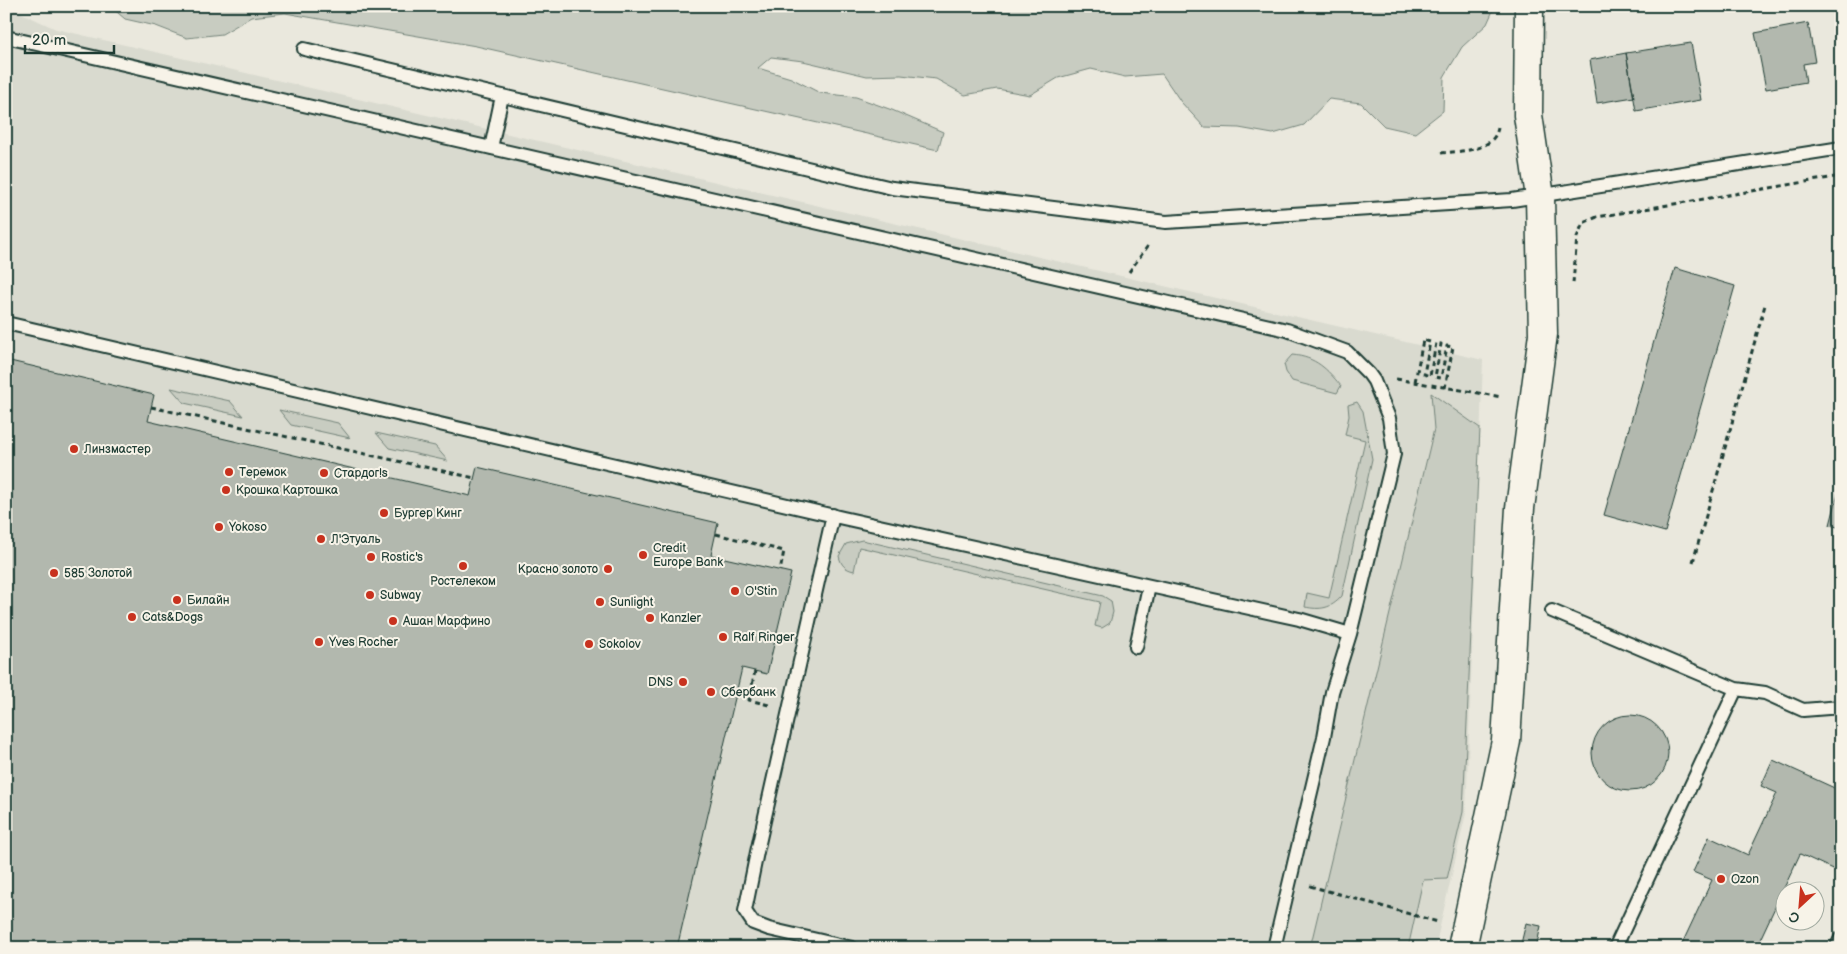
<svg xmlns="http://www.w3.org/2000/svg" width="1847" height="954" font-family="'Balsamiq Sans',sans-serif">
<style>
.built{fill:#d9dacf}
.green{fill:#c8ccc1;stroke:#74847a}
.building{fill:#b2b8ae;stroke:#1f3d34}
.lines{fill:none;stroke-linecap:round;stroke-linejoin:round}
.lane-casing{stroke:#1f3d34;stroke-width:16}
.secondary-casing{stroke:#1f3d34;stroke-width:31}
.path{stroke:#1f3d34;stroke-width:3;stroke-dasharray:5 4;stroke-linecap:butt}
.lane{stroke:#f7f3e8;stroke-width:12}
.secondary{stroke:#f7f3e8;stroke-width:28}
.poi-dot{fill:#c8321e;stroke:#f7f3e8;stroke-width:2}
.labels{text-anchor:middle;stroke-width:4;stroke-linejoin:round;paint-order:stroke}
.poi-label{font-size:12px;fill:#1f3d34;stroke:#f7f3e8;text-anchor:start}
</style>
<rect width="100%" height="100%" fill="#eae8dd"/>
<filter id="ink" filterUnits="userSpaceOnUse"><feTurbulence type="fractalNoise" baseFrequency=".02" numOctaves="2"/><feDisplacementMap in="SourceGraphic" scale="10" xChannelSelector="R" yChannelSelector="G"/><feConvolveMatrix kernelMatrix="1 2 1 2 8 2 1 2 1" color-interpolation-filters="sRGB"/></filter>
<g filter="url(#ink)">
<path class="built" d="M6 6 56 29 1483 360 1466 813 1435 948H6Z"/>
<path class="green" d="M110 6H1495L1487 24 1462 47 1444 77 1443 111 1415 133 1384 126 1361 103 1329 99 1304 125 1273 134 1239 128 1204 127 1181 102 1162 74 1125 77 1091 69 1058 78 1030 95 997 89 965 95 936 79 901 75 867 76 803 61 771 57 758 68 791 78 820 93 856 97 892 110 943 132 938 150 476 46 285 13 251 17 222 34 187 38 156 26 125 19Z
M1292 355C1316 357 1327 369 1341 386L1337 393 1292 381 1286 372 1284 364Z
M171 388 230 401 243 416 184 403Z
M1431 393 1480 428 1463 812 1447 879 1423 880 1408 948H1310L1434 429Z
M1357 402 1363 411 1372 459 1342 596C1331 609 1320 610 1305 607L1307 593 1329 598 1365 440 1345 435 1349 416 1348 405Z
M279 410 338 423 350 438 291 425Z
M376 433 435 446 448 461 389 448Z
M862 540 1103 596 1111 601 1113 612 1110 623 1102 628 1095 626 1100 602 859 547 854 571C845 569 841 565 839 556L846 544Z"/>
<path class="building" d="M1808 23 1815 62 1803 64 1806 82 1766 89 1755 33Z
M1691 43 1701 100 1636 111 1626 53Z
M1626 53 1634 97 1597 103 1590 60Z
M1675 268 1735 286 1665 532 1604 515Z
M6 360 154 395 148 421 470 496 477 467 718 523 711 555 791 573 767 674 742 668 677 948H6Z
M1841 482V528L1830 525Z
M1592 753a38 38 0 1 1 76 0a38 38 0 1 1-76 0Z
M1773 760 1841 791V873L1800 854 1756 948H1680L1712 880 1693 872 1709 837 1748 855 1777 793 1761 786Z
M1526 923 1541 926 1536 948H1520Z"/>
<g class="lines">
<defs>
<path id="lane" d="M6 37 1287 330 1347 352 1369 374 1374 381 1389 418 1394 454 1350 634 1332 692 1324 737 1274 948
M304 49 892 188 1166 222 1512 200 1841 148
M491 148 502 96
M6 323 843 518 1299 619 1350 634
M833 515 757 852 745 911 753 923 769 929 852 948
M1552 611 1736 689 1615 948
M1136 647 1149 586
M1736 689 1765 693 1803 710 1841 707
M1836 948 1841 938"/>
<path id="secondary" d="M1462 948 1506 741 1520 508 1543 334 1540 197 1528 115 1529 6"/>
</defs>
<use href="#lane" class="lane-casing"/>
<use href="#secondary" class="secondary-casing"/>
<path class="path" d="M1441 153C1460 151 1493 152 1498 128
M1129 272 1150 243
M1573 283 1577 237 1583 223 1597 217 1841 176
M1396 379 1502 397
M1415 382 1423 340 1430 342 1424 374 1430 376 1436 343 1441 344 1435 377 1441 378 1447 346 1453 347 1445 388
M151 407 475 478
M716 534 784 551 780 571
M1693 562 1765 305
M755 671 749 700 769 705
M1310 886 1438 922"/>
<use href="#lane" class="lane"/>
<use href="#secondary" class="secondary"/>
</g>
</g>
<g class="poi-dot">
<circle cx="74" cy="449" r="5"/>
<circle cx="229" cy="472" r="5"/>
<circle cx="324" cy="473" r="5"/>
<circle cx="226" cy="490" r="5"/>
<circle cx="384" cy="513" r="5"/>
<circle cx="219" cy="527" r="5"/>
<circle cx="321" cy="539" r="5"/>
<circle cx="643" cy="555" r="5"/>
<circle cx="371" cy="557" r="5"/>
<circle cx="463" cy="566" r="5"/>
<circle cx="608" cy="569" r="5"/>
<circle cx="54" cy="573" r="5"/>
<circle cx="735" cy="591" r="5"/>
<circle cx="370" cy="595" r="5"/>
<circle cx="177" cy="600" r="5"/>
<circle cx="600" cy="602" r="5"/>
<circle cx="132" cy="617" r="5"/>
<circle cx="650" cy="618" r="5"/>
<circle cx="393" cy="621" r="5"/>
<circle cx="723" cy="637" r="5"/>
<circle cx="319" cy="642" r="5"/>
<circle cx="589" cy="644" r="5"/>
<circle cx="683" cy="682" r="5"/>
<circle cx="711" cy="692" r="5"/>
<circle cx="1721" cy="879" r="5"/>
</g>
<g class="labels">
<g class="poi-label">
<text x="84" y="453">Линзмастер</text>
<text x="239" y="476">Теремок</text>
<text x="334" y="477">Стардог!s</text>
<text x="236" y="494">Крошка Картошка</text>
<text x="394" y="517">Бургер Кинг</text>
<text x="229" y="531">Yokoso</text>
<text x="331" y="543">Л'Этуаль</text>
<text x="653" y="552">Credit<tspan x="653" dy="14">Europe Bank</tspan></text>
<text x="381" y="561">Rostic's</text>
<text x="598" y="573" text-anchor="end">Красно золото</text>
<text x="64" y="577">585 Золотой</text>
<text x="463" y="585" text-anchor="middle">Ростелеком</text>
<text x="745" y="595">O'Stin</text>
<text x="380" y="599">Subway</text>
<text x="187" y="604">Билайн</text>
<text x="610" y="606">Sunlight</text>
<text x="142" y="621">Cats&amp;Dogs</text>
<text x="660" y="622">Kanzler</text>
<text x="403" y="625">Ашан Марфино</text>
<text x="733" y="641">Ralf Ringer</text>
<text x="329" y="646">Yves Rocher</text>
<text x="599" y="648">Sokolov</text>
<text x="673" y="686" text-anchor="end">DNS</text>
<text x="721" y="696">Сбербанк</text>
<text x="1731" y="883">Ozon</text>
</g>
</g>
<rect width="1847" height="954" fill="none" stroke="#f7f3e8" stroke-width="25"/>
<rect x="12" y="12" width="1822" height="929" fill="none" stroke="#1f3d34" stroke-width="2" filter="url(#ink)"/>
<g transform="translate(1800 906) rotate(206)"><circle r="24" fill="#f7f3e8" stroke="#a1aaa0"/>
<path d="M0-4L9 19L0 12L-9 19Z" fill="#c8321e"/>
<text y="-8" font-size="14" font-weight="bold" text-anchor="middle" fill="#1f3d34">С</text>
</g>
<path d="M25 45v8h89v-8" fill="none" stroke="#1f3d34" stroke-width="2.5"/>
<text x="32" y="45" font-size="15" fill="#1f3d34" stroke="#f7f3e8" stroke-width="4" paint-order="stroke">20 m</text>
</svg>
